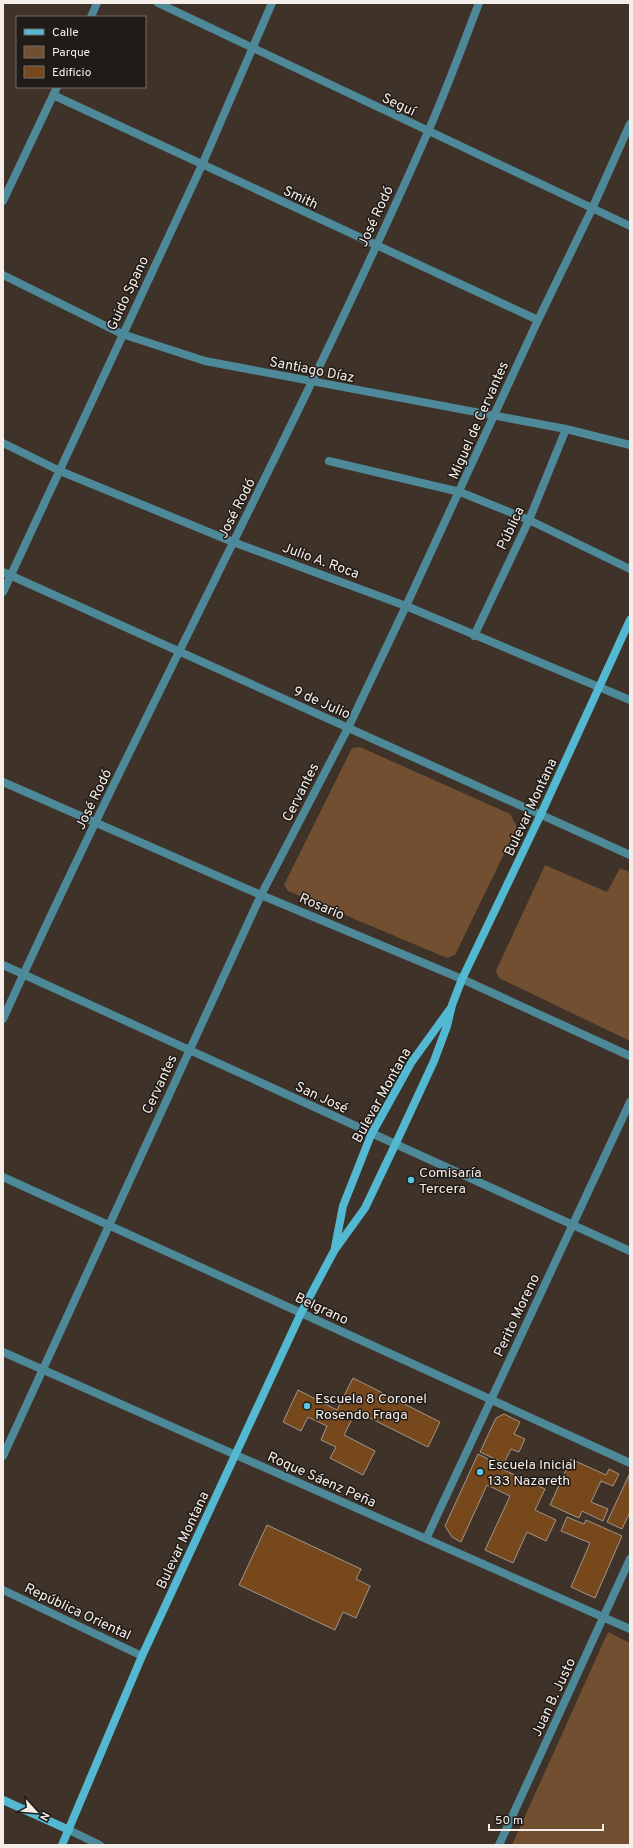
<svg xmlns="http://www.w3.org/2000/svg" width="633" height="1848" font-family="Overpass,sans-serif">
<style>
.green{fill:#734f31}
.building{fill:#77481c;stroke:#a2958a}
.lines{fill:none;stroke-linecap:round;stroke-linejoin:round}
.street{stroke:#4e8999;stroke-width:8}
.secondary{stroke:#53b8d1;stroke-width:8}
.poi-dot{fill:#59c8e4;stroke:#201b17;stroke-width:1.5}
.labels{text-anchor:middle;stroke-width:3;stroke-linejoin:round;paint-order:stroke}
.street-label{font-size:14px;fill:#f5ede7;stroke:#201b17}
.poi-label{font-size:14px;fill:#f5ede7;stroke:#201b17;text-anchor:start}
</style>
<rect width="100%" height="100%" fill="#3e3229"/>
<path class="green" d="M360 747 510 814 517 827 455 955 447 958 288 891 284 885 352 748Z
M545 865 607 892 620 868 630 872V1041L499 978 496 971Z
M608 1632 630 1643V1845H512Z"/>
<path class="building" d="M353 1378 440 1422 428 1447 356 1411 344 1435 375 1451 363 1475 330 1458 336 1447 321 1440 327 1426 308 1417 301 1431 283 1422 298 1390 337 1410Z
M504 1414 520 1422 514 1434 525 1439 519 1452 511 1449 504 1463 480 1452 496 1418Z
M478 1454 492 1461 491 1464 545 1489 535 1510 556 1520 546 1541 527 1532 513 1563 485 1550 510 1496 487 1485 461 1542 452 1537 445 1526Z
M571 1459 606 1475 609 1469 619 1474 613 1486 601 1481 591 1502 608 1509 603 1521 582 1511 579 1518 550 1505Z
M629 1475 630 1512 622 1529 607 1522Z
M567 1517 584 1524 586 1520 622 1536 595 1598 571 1587 590 1543 561 1531Z
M267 1525 361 1569 356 1579 370 1586 356 1618 343 1612 335 1630 239 1585Z"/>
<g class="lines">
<path class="street" d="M158 3 630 226
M91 17 97 3
M53 95 538 320
M3 201 57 87
M3 275 122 334 205 361 566 429 630 445
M3 443 60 471 233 542 406 606 630 700
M329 461 460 492 529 520 630 569
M3 572 630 855
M3 592 202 165 272 3
M474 636 529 520 566 429
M3 782 261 895 462 979 630 1056
M3 965 630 1251
M3 1019C138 721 295 433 427 134 446 91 462 47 479 3
M3 1177 630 1463
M3 1352 630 1629
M3 1456 261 895 348 728 406 606 538 320 592 209 630 124
M426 1539 630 1102
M3 1590 142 1656
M69 1830 100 1845
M499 1845 630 1559"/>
<path class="secondary" d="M335 1247 343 1206 371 1135 411 1063 450 1009
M3 1800 69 1830
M62 1845 142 1656 301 1313 334 1251 365 1208 395 1145 434 1061 447 1026 452 1005 462 979 541 814 630 620"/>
</g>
<g class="poi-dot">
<circle cx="411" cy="1180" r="4"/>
<circle cx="307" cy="1406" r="4"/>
<circle cx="480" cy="1472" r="4"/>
</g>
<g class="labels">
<g class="street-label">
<text transform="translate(399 104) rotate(25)" y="5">Seguí</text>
<text transform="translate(301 197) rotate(25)" y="5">Smith</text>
<text transform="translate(375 216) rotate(-65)" y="5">José Rodó</text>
<text transform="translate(127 293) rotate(-65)" y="5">Guido Spano</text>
<text transform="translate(312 369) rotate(11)" y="5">Santiago Díaz</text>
<text transform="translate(478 420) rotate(-66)" y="5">Miguel de Cervantes</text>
<text transform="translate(236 508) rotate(-63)" y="5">José Rodó</text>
<text transform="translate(510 528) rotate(-65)" y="5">Pública</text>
<text transform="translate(321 560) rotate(20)" y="5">Julio A. Roca</text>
<text transform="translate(322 702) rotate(24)" y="5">9 de Julio</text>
<text transform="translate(300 792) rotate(-63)" y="5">Cervantes</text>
<text transform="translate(93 799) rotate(-64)" y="5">José Rodó</text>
<text transform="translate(530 807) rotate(-65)" y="5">Bulevar Montana</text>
<text transform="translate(322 906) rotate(23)" y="5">Rosario</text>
<text transform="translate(159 1084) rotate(-65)" y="5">Cervantes</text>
<text transform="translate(381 1095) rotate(-61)" y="5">Bulevar Montana</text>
<text transform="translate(322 1097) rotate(25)" y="5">San José</text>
<text transform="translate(322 1308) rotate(25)" y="5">Belgrano</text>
<text transform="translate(516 1315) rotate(-65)" y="5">Perito Moreno</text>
<text transform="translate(322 1479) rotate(24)" y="5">Roque Sáenz Peña</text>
<text transform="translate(182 1540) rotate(-65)" y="5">Bulevar Montana</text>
<text transform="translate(78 1611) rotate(25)" y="5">República Oriental</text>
<text transform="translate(553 1697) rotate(-65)" y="5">Juan B. Justo</text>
</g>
<g class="poi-label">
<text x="419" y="1177">Comisaría<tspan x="419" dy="16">Tercera</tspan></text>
<text x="315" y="1403">Escuela 8 Coronel<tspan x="315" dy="16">Rosendo Fraga</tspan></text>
<text x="488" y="1469">Escuela Inicial<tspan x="488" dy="16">133 Nazareth</tspan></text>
</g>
</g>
<rect width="633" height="1848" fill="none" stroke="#f5ede7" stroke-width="8"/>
<rect x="16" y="16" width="130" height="72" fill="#201b17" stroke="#756f6a"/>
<rect x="24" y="29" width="20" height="6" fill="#53b8d1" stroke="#756f6a"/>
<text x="52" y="36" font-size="12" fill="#f5ede7">Calle</text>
<rect x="24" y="46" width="20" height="12" fill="#734f31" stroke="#756f6a"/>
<text x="52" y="56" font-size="12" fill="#f5ede7">Parque</text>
<rect x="24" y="66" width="20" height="12" fill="#77481c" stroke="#756f6a"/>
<text x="52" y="76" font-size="12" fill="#f5ede7">Edificio</text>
<g transform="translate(36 1812) rotate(117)" stroke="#201b17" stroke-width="3" paint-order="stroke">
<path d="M0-3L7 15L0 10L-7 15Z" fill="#f5ede7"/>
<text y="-6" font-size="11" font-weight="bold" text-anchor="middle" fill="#f5ede7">N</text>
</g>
<path d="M489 1824v6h114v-6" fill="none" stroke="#f5ede7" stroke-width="2"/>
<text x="495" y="1824" font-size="12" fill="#f5ede7" stroke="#201b17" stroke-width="3" paint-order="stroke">50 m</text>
</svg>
